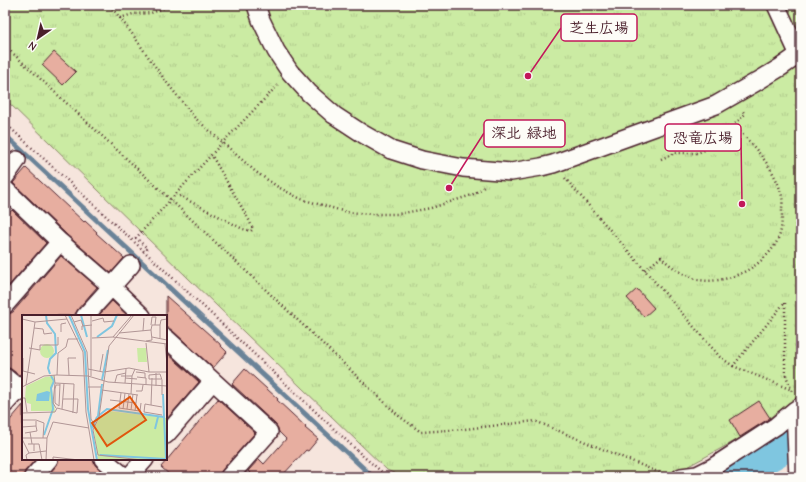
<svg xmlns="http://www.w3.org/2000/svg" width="806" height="482" font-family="'Comic Neue','Klee One',sans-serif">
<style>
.grass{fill:url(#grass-tufts);stroke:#8a8567}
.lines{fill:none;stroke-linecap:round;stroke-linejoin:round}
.stream{stroke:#6a8398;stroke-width:5}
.river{stroke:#7fc6e0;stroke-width:30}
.building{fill:#e7aea0;stroke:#4a1f2b}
.minor-casing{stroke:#4a1f2b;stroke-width:20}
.path{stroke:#4a1f2b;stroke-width:2.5;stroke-dasharray:1 3;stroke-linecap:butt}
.minor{stroke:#fdfcf7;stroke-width:17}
.inset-river{fill:none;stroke:#7fc6e0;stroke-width:2}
.inset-road{fill:none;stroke:#b19696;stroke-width:1}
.view{fill:#e0560e;fill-opacity:0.15;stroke:#e0560e;stroke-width:2}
.inset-edge{fill:none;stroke:#4a1f2b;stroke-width:2}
.leader{fill:none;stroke:#c2185b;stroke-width:1.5}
.callout-dot{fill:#c2185b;stroke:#fdfcf7;stroke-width:1.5}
.callout{fill:#fdfcf7;stroke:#c2185b;stroke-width:1.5}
.callout-label{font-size:15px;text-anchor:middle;font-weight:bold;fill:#4a1f2b}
</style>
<defs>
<pattern id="grass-tufts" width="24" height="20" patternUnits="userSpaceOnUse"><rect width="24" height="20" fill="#cbeba3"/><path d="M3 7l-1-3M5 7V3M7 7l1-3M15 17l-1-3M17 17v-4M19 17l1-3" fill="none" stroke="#b0c98c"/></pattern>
</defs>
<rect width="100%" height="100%" fill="#f6e5dd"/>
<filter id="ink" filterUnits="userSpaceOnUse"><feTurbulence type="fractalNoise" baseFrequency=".025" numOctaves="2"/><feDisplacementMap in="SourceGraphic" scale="8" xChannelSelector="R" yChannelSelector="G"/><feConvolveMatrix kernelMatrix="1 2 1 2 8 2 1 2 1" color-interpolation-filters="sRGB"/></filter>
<g filter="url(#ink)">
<path class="grass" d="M5 5H801V395L746 435 668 477H402L387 470 188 278 5 99Z"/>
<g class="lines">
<path class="stream" d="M5 135 373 477"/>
<path class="river" d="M735 477 801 438"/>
</g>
<path class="building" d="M54 52 76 72 63 85 42 65Z
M26 168 84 222 85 221 97 232 96 233 124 258 111 273 67 235 13 183Z
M12 210 46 243 5 290V218Z
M61 256 97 287 78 309 75 314V316H23V374L19 375 11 369 5 366V315L9 314 13 312Z
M637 289 654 308 644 317 627 298Z
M166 296 220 344V345L227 352 213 368 173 331 169 328H166Z
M112 301 128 316H98Z
M166 352 199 382 166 420Z
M245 369 278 399 277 400 306 427 305 428 318 439 308 451 306 450 281 477H252L253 476 248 471 259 459 264 464 286 439 279 432 278 429 276 425 232 384Z
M218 399 255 433 222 470 219 477H172L161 467Z
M759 401 770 418 740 437 730 420Z
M23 405V459H36L25 471 23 477H5V426Z
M59 459H93L94 463 96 466 109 477H46L57 465Z"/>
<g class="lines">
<defs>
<path id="minor" d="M256 5 261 20 276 51 290 72 309 93 334 115 363 134 391 150 422 160 463 168 511 172 541 167 553 164 716 105 758 81 781 67 801 53
M776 5 799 55
M5 177 17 160
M5 189 60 242 112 287 142 316
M5 305 60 242
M85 316 131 265
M166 338 269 432 229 477
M5 377 23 392
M5 404 23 384
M795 410 798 477
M166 435 213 381
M103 459 125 477
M33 477 49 459
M129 477 145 459
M681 477 697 475 713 467 776 426 795 410 801 406"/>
</defs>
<use href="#minor" class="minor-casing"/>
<path class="path" d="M110 5 133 35 164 79 194 117 256 172 278 187 301 199 346 212 371 214H398L431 208 472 195 484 187
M120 18 133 14 151 13 157 11 170 5
M5 46 171 200 399 416 421 432 465 429 535 421 665 475
M5 123 144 251 364 457 388 477
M661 159 675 153H697L705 150 734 125
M565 178 720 357 733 366 785 302V373L792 391
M176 194 243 229 251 231 253 229 249 220 212 156
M143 252 147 248 136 238 222 143 279 84
M645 270 661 257C670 266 679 272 691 277 693 278 696 280 699 280 730 285 770 264 780 234 782 226 782 218 782 210 782 206 783 201 782 197 776 168 753 146 734 125L745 114 742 110
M733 366 792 390"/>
<use href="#minor" class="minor"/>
</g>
</g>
<g transform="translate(22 315)">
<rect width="145" height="145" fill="#f6e5dd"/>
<path d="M32 61 30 74 33 96 30 99 31 96H9V89L5 88 3 83 4 71 23 62ZM88 96 145 103V145H76L72 115 77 103Z" fill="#cbeba3"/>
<path d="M18 36a7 7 0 1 1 14 0a7 7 0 1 1-14 0ZM115 33H124L125 47H116Z" fill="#cbeba3"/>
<path d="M25 76 28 77 27 86H14L15 79Z" fill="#7fc6e0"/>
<path class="inset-river" d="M24 0 25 8 33 19 34 38 28 44 26 53 28 59M47 0 63 37 66 94 75 145M59 0 65 22M75 22 90 11 95 0M80 65 86 35M76 101 80 69M75 102 85 94 142 102 141 79M70 113 75 102M133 114 136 102M22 120 31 94 29 73 32 66 29 61M78 140 144 144 142 102"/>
<path class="inset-road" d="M43 0 61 37 64 97 72 145M49 0 65 37 69 104 73 111M112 0 87 31 77 102 71 115 76 140 120 145M0 4 13 7 45 4M70 6 81 3 82 7 92 6M52 7 59 5 61 11M129 10 130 2H134L133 10M12 13 21 14 22 19 30 18M60 15V11L70 10M129 15 130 10H138L139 5 145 4M121 16 122 3M39 17V9L44 8M97 18 129 15 130 25 124 26M91 22 110 0M130 22 145 25M70 23 91 22 145 29M138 23V10M143 29 145 49M7 33 18 35V30H36V22M1 43V56L13 59M66 54 81 57M78 56 81 39M82 57 107 53 127 57 124 28M114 57 123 58V63M127 57H145M35 60 36 38 44 32 46 24H56M47 60 46 43H54M69 61V0M99 61H110L113 54M115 62 124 63V70M103 63 115 64M139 64H127V60L138 59 140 65V80M93 67 95 60 104 58M33 68 31 88 34 93M103 68 104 54M4 70 13 7M134 71V58M0 72 22 61 35 60 66 61 86 67 145 71M66 72H79M80 75 116 80M114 76H120L121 70M99 78 97 93 118 96 119 88M109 79 110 61M0 83H3L5 97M41 84H56L55 98 50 97M88 85 114 88M129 90 130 63M37 91 33 88V74L34 70H38M37 91 38 69M40 94 42 68M101 94 103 78M105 94 107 79M109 95 111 79M113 96 115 80M0 98 33 97 35 93 51 97 52 69 33 68 32 60M140 100 122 97 123 89 140 92M0 105H14L22 108 21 123M0 112 14 111V106M8 117 10 129M3 118 15 116 14 111M0 123H25M0 124 7 138M6 129H12V136M12 129H17L20 145M5 145 4 140 7 138 24 136M24 145 25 123 31 107 67 113M31 145V142L57 145"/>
<path class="view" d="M108 82 124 105 85 131 70 108Z"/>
<rect width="145" height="145" class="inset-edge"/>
</g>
<path class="leader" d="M528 76L561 28M449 188L484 133M742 204L741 138"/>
<g class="callout-dot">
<circle cx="528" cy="76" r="4"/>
<circle cx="449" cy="188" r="4"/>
<circle cx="742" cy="204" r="4"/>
</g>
<g class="callout">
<rect x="561" y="14" width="76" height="27" rx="4"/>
<rect x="484" y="120" width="81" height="27" rx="4"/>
<rect x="665" y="124" width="76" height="27" rx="4"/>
</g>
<g class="callout-label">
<text x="599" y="33">芝生広場</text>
<text x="524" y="138">深北 緑地</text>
<text x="703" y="143">恐竜広場</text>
</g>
<rect width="806" height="482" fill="none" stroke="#fdfcf7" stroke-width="20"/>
<rect x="10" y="10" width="786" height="462" fill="none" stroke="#4a1f2b" stroke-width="1.5" filter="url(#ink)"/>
<g transform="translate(38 38) rotate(214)" stroke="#fdfcf7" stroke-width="3" paint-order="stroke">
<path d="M0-3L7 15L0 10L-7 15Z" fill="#4a1f2b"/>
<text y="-6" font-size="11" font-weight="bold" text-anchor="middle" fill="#4a1f2b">N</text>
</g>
</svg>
